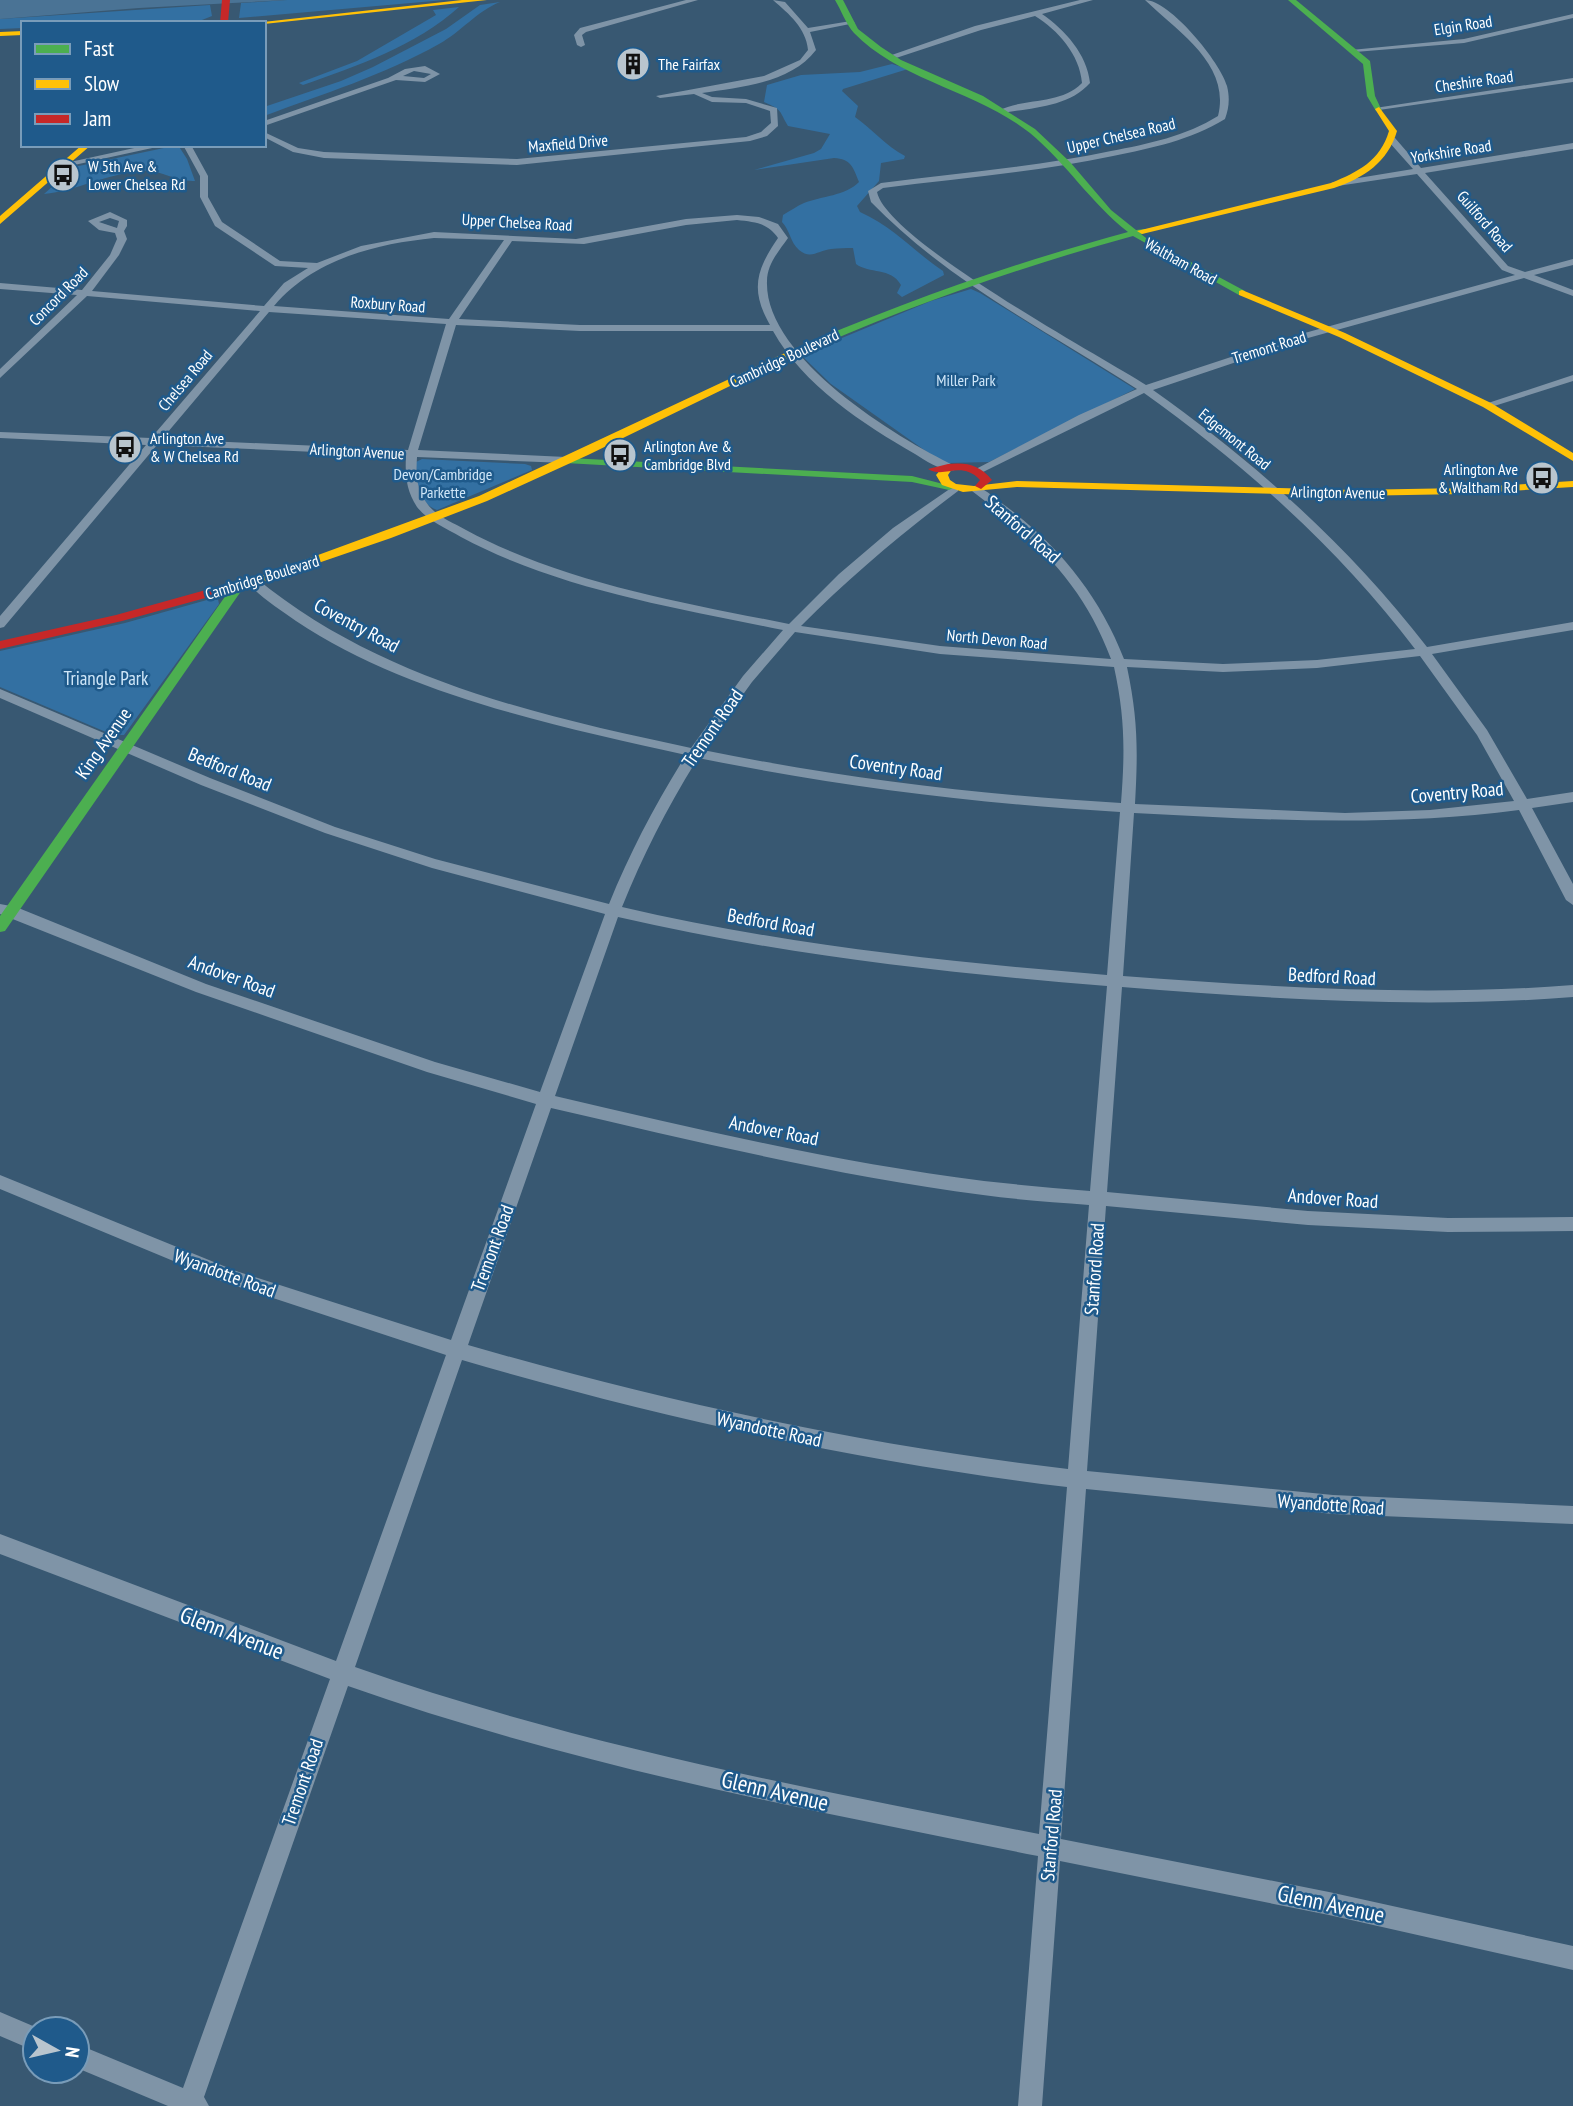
<svg xmlns="http://www.w3.org/2000/svg" width="1573" height="2106" font-family="'PT Sans Narrow',sans-serif">
<style>
.green{fill:#3370a2}
.water{fill:#4a7395}
.lines{fill:none;stroke-linecap:round;stroke-linejoin:round}
.street{fill:#7f94a7;fill-rule:evenodd}
.fast{fill:#4caf50;fill-rule:evenodd}
.slow{fill:#ffc107;fill-rule:evenodd}
.jam{fill:#c62828;fill-rule:evenodd}
.labels{text-anchor:middle;stroke-width:5;stroke-linejoin:round;paint-order:stroke}
.far-street-label{font-size:16px;fill:#fff;stroke:#1f5a8b}
.far-poi-label{font-size:16px;fill:#fff;stroke:#1f5a8b;text-anchor:start}
.far-park-label{font-size:16px;fill:#d0e7f9;stroke:#1f5a8b}
.street-label{font-size:19px;fill:#fff;stroke:#1f5a8b}
.park-label{font-size:19px;fill:#d0e7f9;stroke:#1f5a8b}
.near-street-label{font-size:23px;fill:#fff;stroke:#1f5a8b}
</style>
<rect width="100%" height="100%" fill="#385872"/>
<path class="green" d="M287 0H445L239 18 241 3Z
M500 2C477 11 461 32 439 44 384 75 323 94 264 116V107L341 81 373 67 446 29 480 5Z
M210 5 212 16 202 20 23 23V28L0 29V19Z
M459 7C416 46 357 66 303 85L299 83 357 61 436 15 433 10Z
M892 64 908 69 843 89 842 91 858 106 855 117C872 129 886 146 905 156L904 159 881 163 879 181 857 206 860 212C895 228 912 250 943 271L944 275 902 297 897 293 901 285C891 267 869 274 856 264L853 248C846 248 838 248 831 249 819 250 811 260 799 250 790 242 790 230 782 222L783 215C790 211 797 206 804 203 822 196 845 196 859 182 853 167 851 159 834 158L754 170 814 153 821 149 830 134 788 126C779 111 783 110 764 102L767 85 801 75 860 72Z
M178 145 187 159 195 181C176 182 160 169 141 171 106 174 76 191 44 194L74 167Z
M971 289 980 293 1135 389 989 462 949 463 937 459 831 384 801 355 931 301Z
M422 459 525 464 531 466 532 470 437 510C418 503 416 480 416 462Z
M214 598 218 599 219 604 124 735H113L0 687V651L125 623Z"/>
<path class="water" d="M0 0H287L139 8 0 19Z"/>
<g class="lines">
<path class="street" d="M686 0H698L586 32 582 35 585 45 581 47 577 45 574 35 580 28Z
M773 0 785 2 808 28 851 21 855 23 810 32 816 50C791 83 741 87 702 93L712 97 746 99 777 108 778 126 767 136 750 141 517 165 324 158 293 152 264 137V132L298 148 324 152 517 159 746 137 761 132 771 123 770 111 746 103 712 102 694 94 660 98 656 96 764 76 800 60 808 50C806 28 789 14 773 0Z
M1080 0H1093L1042 14C1065 30 1087 54 1090 83 1069 107 1031 108 1002 113L998 111C1024 97 1059 106 1082 83 1080 55 1058 30 1035 16L981 30 893 59 886 57 975 26Z
M1145 0C1170 0 1221 63 1227 86 1230 98 1229 108 1225 119 1191 140 1152 148 1113 156 1037 172 960 178 883 188L877 192C887 240 1098 355 1146 385L1301 334 1515 275 1502 270 1417 174 1331 187V183L1334 182 1413 169 1389 142V138H1395L1421 168 1573 143V149L1425 173 1508 266 1525 272 1573 259V265L1534 275 1573 290V296L1524 278 1308 338 1153 390C1256 463 1350 547 1427 647L1573 622V630L1432 654 1487 730 1527 799 1573 792V802L1532 808 1573 884V905L1566 900 1519 810C1391 827 1263 820 1134 813L1123 976C1273 987 1422 997 1573 985V997C1422 1009 1273 999 1122 987L1107 1192 1308 1211 1448 1218 1573 1217V1231L1448 1232 1308 1225 1106 1206 1087 1471 1333 1495 1573 1506V1524L1333 1514 1086 1489 1061 1839 1329 1892 1573 1946V1970L1329 1915 1060 1861 1042 2106H1018L1038 1856C806 1810 572 1765 348 1686L204 2097 209 2106H168L77 2068V2044L183 2088 330 1679 0 1554V1534L336 1661 446 1355 224 1282 0 1189V1175L236 1271 451 1340 536 1104 427 1072 196 992 0 914V904L16 907 206 984 435 1062 540 1092 605 914 432 868 325 833 201 785 0 698V689L210 778 335 827 435 859 609 904C630 852 656 803 686 755 559 727 404 694 296 621 279 609 260 597 246 581L252 577 256 578C378 679 539 716 691 748L743 676 783 630C676 608 558 589 461 537 446 528 428 521 417 507 406 490 405 475 406 456L157 445 4 627 0 628V616L146 445 0 438V432L151 438 260 311 87 296 0 378V369L77 295 0 289V283L82 290 110 255 117 239 115 233 99 230 88 221 110 212 127 220V226L124 231 127 239 119 255 92 291 264 306 284 283 308 268 275 266 215 226 200 197V176L183 145H191L208 176V197L222 222 280 261 317 263 361 246 434 232 576 239 686 219 737 215 759 217 778 224 788 238C779 251 767 264 767 281 764 357 895 437 955 466V470C942 472 926 461 915 454 863 424 803 385 773 331H580L456 325 418 450 566 457 571 460 566 463 417 457C416 474 416 487 426 502 435 516 452 522 466 530 565 583 680 602 789 624L839 574 893 528 954 486 958 487V491C902 533 850 577 801 626L940 646 1111 659C1083 583 1035 539 972 491V487L976 486C987 490 997 500 1007 507 1060 547 1100 597 1124 659L1223 664 1317 660 1415 649C1339 549 1246 466 1144 393L983 472 974 470 1079 415 1137 389C1043 328 950 283 871 202L868 191 881 183C958 173 1035 167 1111 151 1148 144 1186 136 1218 116 1231 64 1178 32 1145 0ZM110 218 119 221 117 228 99 222ZM737 220C755 222 768 223 778 238 756 270 750 290 770 325H580L459 319 512 241 584 244 686 225ZM434 238 504 240 449 319 274 306C314 259 375 244 434 238ZM269 312 446 324 408 450 162 439ZM795 632 940 654 1114 667C1125 717 1125 752 1121 803 980 795 841 778 703 750L752 682ZM1420 656 1477 735 1514 801 1430 810 1345 813 1135 804C1138 751 1138 719 1127 667L1223 672 1317 668ZM698 758C837 786 978 804 1120 812L1107 975C945 962 781 944 622 907 643 855 668 806 698 758ZM618 917C778 954 943 973 1107 986L1090 1191C1055 1188 1019 1185 984 1181 839 1163 697 1129 555 1096ZM551 1108C694 1141 837 1176 983 1195 1018 1200 1054 1202 1089 1205L1068 1469C864 1445 665 1402 468 1345ZM462 1360C661 1418 861 1462 1067 1487L1039 1834C809 1789 577 1745 355 1667Z
M1573 14V18L1464 43 1355 52 1351 50 1464 39Z
M425 66 440 74 425 82 396 80 264 126V121L388 78 405 69ZM414 71 431 74 424 78 403 76Z
M1573 78V82L1379 110 1375 108Z
M148 145H166L65 167 61 164Z
M1573 375V381L1491 407 1482 405Z
M0 2012 40 2029H35V2051L0 2036Z"/>
<path class="fast" d="M835 0H843L858 29 881 47 901 60 983 96 1035 129 1070 162 1111 210 1136 230 1145 229V233L1141 234 1146 238 1245 291V295H1239L1133 236C1016 268 903 308 793 357H785V353C897 304 1010 264 1128 232 1091 203 1066 163 1030 133 977 91 899 80 854 33 846 24 841 10 835 0Z
M1288 0H1296L1370 61 1375 96 1382 111H1376L1367 96 1363 64Z
M569 458 912 476 955 487 949 490 912 482 565 463 564 461Z
M240 580 246 584 5 931 0 932V916L236 581Z"/>
<path class="slow" d="M462 0H487L264 24 254 23Z
M23 31V35L0 36V32Z
M1379 107 1397 131C1388 162 1364 178 1334 188L1142 234 1137 231 1331 183C1358 172 1380 161 1389 131L1375 109Z
M82 145H91L0 224V216Z
M1242 290 1345 333 1491 403 1573 453V461L1483 407 1339 337 1239 295V291Z
M785 353 794 355 588 455 487 501 391 538 260 583H252L250 580 479 496Z
M943 467H951L952 469 948 475 950 480 956 484 974 486 1017 481 1352 490 1463 488 1573 481V487L1463 494 1352 496 1017 487 963 492 942 485 936 475Z"/>
<path class="jam" d="M222 0H230L228 23H220Z
M948 464C967 462 980 465 992 480L981 489 975 486 980 480C961 460 944 479 928 469Z
M256 576 260 577V583L122 621 0 649V641L116 615Z"/>
</g>
<defs>
<symbol id="building-disc" viewBox="-11 -11 22 22"><circle r="9.5" fill="#b9c5ce" stroke="#1f5a8b"/><path d="M-4-6H4V6H1V3H-1V6H-4ZM-2.5-4.3h1.7v1.8h-1.7ZM.8-4.3h1.7v1.8H.8ZM-2.5-1h1.7V.8h-1.7ZM.8-1h1.7V.8H.8Z" fill="#111"/></symbol>
<symbol id="bus-disc" viewBox="-11 -11 22 22"><circle r="9.5" fill="#b9c5ce" stroke="#1f5a8b"/><path d="M-5-6H5V4H4V6H2V4H-2V6H-4V4H-5ZM-3.5-4V0h7V-4ZM-3.5 1.2v1.5H-2V1.2ZM2 1.2v1.5H3.5V1.2Z" fill="#111"/></symbol>
</defs>
<g fill-rule="evenodd">
<use href="#building-disc" x="614" y="45" width="38" height="38"/>
<use href="#bus-disc" x="44" y="156" width="38" height="38"/>
<use href="#bus-disc" x="106" y="428" width="38" height="38"/>
<use href="#bus-disc" x="601" y="436" width="38" height="38"/>
<use href="#bus-disc" x="1523" y="459" width="38" height="38"/>
</g>
<g class="labels">
<g class="far-street-label">
<text transform="translate(1463 25) rotate(-9)" y="6">Elgin Road</text>
<text transform="translate(1474 81) rotate(-8)" y="6">Cheshire Road</text>
<text transform="translate(1121 135) rotate(-13)" y="6">Upper Chelsea Road</text>
<text transform="translate(568 143) rotate(-5)" y="6">Maxfield Drive</text>
<text transform="translate(1451 151) rotate(-9)" y="6">Yorkshire Road</text>
<text transform="translate(1485 221) rotate(49)" y="6">Guilford Road</text>
<text transform="translate(517 222) rotate(3)" y="6">Upper Chelsea Road</text>
<text transform="translate(1181 261) rotate(29)" y="6">Waltham Road</text>
<text transform="translate(58 296) rotate(-45)" y="6">Concord Road</text>
<text transform="translate(388 304) rotate(4)" y="6">Roxbury Road</text>
<text transform="translate(1269 347) rotate(-17)" y="6">Tremont Road</text>
<text transform="translate(784 358) rotate(-25)" y="6">Cambridge Boulevard</text>
<text transform="translate(185 380) rotate(-50)" y="6">Chelsea Road</text>
<text transform="translate(1235 439) rotate(39)" y="6">Edgemont Road</text>
<text transform="translate(357 451) rotate(3)" y="6">Arlington Avenue</text>
<text transform="translate(1338 492) rotate(1)" y="6">Arlington Avenue</text>
<text transform="translate(262 577) rotate(-17)" y="6">Cambridge Boulevard</text>
<text transform="translate(997 639) rotate(5)" y="6">North Devon Road</text>
</g>
<g class="far-poi-label">
<text x="658" y="70">The Fairfax</text>
<text x="88" y="172">W 5th Ave &amp;<tspan x="88" dy="18">Lower Chelsea Rd</tspan></text>
<text x="150" y="444">Arlington Ave<tspan x="150" dy="18">&amp; W Chelsea Rd</tspan></text>
<text x="644" y="452">Arlington Ave &amp;<tspan x="644" dy="18">Cambridge Blvd</tspan></text>
<text x="1518" y="475" text-anchor="end">Arlington Ave<tspan x="1518" dy="18">&amp; Waltham Rd</tspan></text>
</g>
<g class="far-park-label">
<text x="966" y="386">Miller Park</text>
<text x="443" y="480">Devon/Cambridge<tspan x="443" dy="18">Parkette</tspan></text>
</g>
<g class="street-label">
<text transform="translate(1023 529) rotate(41)" y="7">Stanford Road</text>
<text transform="translate(357 625) rotate(28)" y="7">Coventry Road</text>
<text transform="translate(712 728) rotate(-55)" y="7">Tremont Road</text>
<text transform="translate(103 743) rotate(-55)" y="7">King Avenue</text>
<text transform="translate(896 767) rotate(8)" y="7">Coventry Road</text>
<text transform="translate(230 769) rotate(22)" y="7">Bedford Road</text>
<text transform="translate(1457 792) rotate(-5)" y="7">Coventry Road</text>
<text transform="translate(771 922) rotate(10)" y="7">Bedford Road</text>
<text transform="translate(232 976) rotate(20)" y="7">Andover Road</text>
<text transform="translate(1332 976) rotate(3)" y="7">Bedford Road</text>
<text transform="translate(774 1130) rotate(11)" y="7">Andover Road</text>
<text transform="translate(1333 1198) rotate(4)" y="7">Andover Road</text>
<text transform="translate(492 1248) rotate(-70)" y="7">Tremont Road</text>
<text transform="translate(1094 1269) rotate(-86)" y="7">Stanford Road</text>
<text transform="translate(225 1273) rotate(20)" y="7">Wyandotte Road</text>
<text transform="translate(769 1429) rotate(12)" y="7">Wyandotte Road</text>
<text transform="translate(1331 1504) rotate(4)" y="7">Wyandotte Road</text>
<text transform="translate(302 1782) rotate(-71)" y="7">Tremont Road</text>
<text transform="translate(1051 1835) rotate(-85)" y="7">Stanford Road</text>
</g>
<g class="park-label">
<text x="106" y="685">Triangle Park</text>
</g>
<g class="near-street-label">
<text transform="translate(232 1633) rotate(21)" y="8">Glenn Avenue</text>
<text transform="translate(775 1791) rotate(13)" y="8">Glenn Avenue</text>
<text transform="translate(1331 1904) rotate(12)" y="8">Glenn Avenue</text>
</g>
</g>
<rect x="21" y="21" width="245" height="126" fill="#1f5a8b" stroke="#799cb9" stroke-width="2"/>
<rect x="35" y="44" width="35" height="10" fill="#4caf50" stroke="#799cb9" stroke-width="2"/>
<text x="84" y="56" font-size="21" fill="#ffffff">Fast</text>
<rect x="35" y="79" width="35" height="10" fill="#ffc107" stroke="#799cb9" stroke-width="2"/>
<text x="84" y="91" font-size="21" fill="#ffffff">Slow</text>
<rect x="35" y="114" width="35" height="10" fill="#c62828" stroke="#799cb9" stroke-width="2"/>
<text x="84" y="126" font-size="21" fill="#ffffff">Jam</text>
<g transform="translate(56 2050) rotate(98)"><circle r="33" fill="#1f5a8b" stroke="#799cb9" stroke-width="2"/>
<path d="M0-5L12 26L0 18L-12 26Z" fill="#b9c5ce"/>
<text y="-10" font-size="19" font-weight="bold" text-anchor="middle" fill="#ffffff">N</text>
</g>
</svg>
